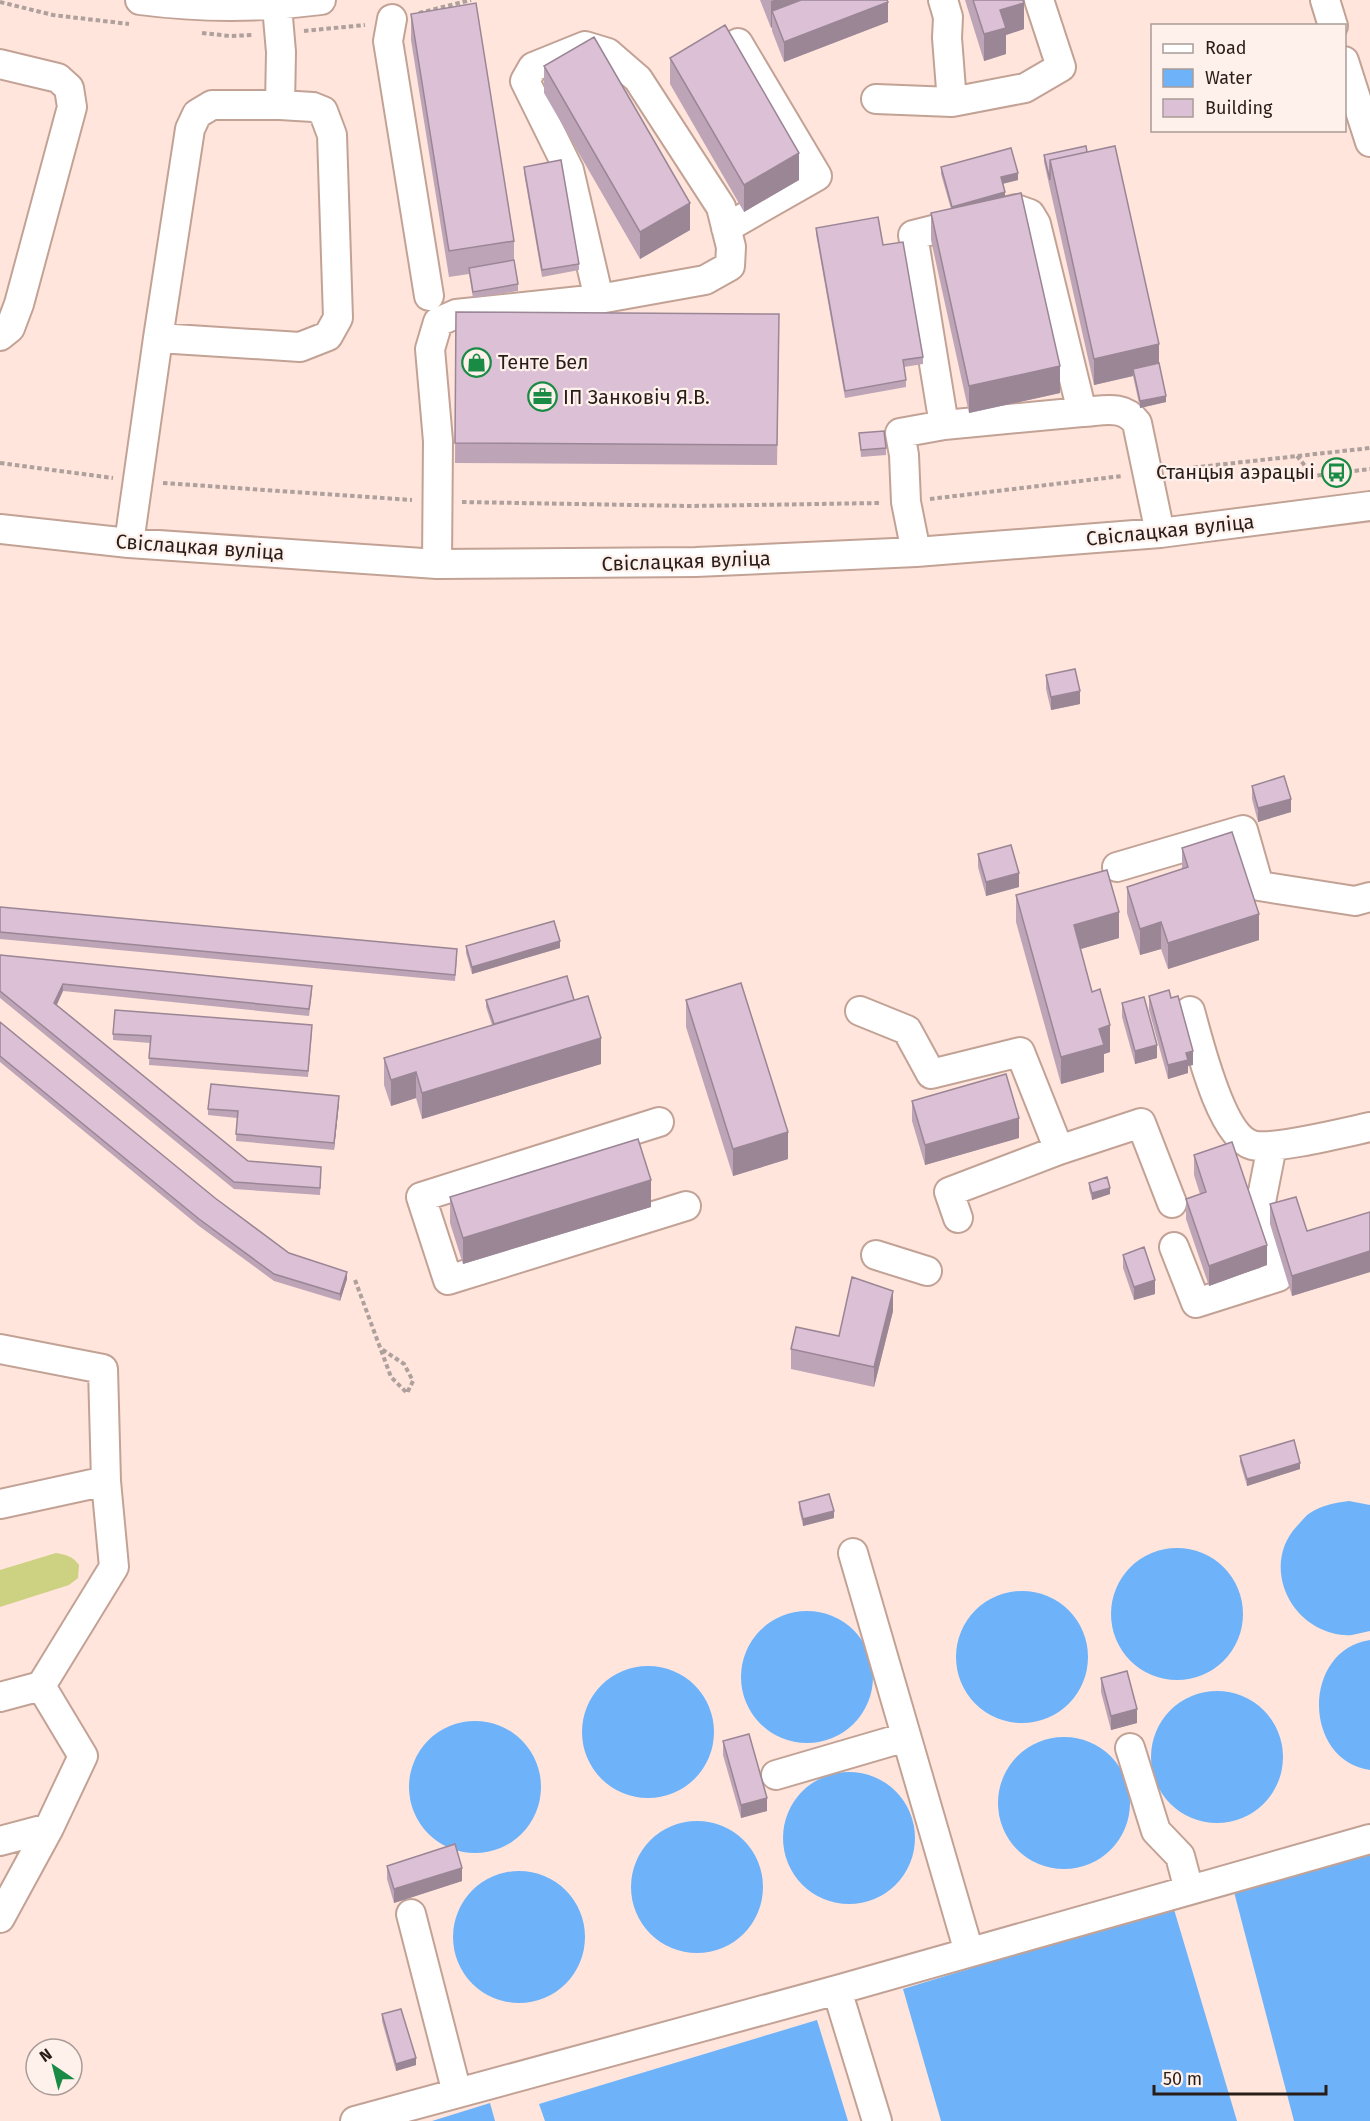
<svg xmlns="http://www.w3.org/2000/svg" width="1370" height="2121" font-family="'Fira Sans',sans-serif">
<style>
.built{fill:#ffe5db;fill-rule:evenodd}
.green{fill:#cdd182}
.water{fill:#6eb3fa}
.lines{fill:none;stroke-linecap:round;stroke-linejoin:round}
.minor-casing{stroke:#c3a296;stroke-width:32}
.path{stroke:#aea09c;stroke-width:4;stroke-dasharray:4.5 3;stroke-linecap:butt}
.minor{stroke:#fff;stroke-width:28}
.wall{fill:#bda5b7}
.shaded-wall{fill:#9a8695}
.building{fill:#dcc0d5;stroke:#9a8695;stroke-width:1.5}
.labels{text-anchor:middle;stroke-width:4.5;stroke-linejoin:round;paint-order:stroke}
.poi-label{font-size:20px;fill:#291d19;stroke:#fef0eb;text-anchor:start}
.street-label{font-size:20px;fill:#291d19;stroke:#fef0eb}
</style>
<rect width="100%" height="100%" fill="#fef0eb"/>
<path class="built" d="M0 0H1370V2121H0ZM1152 26H1344V130H1152ZM36 2049H72V2085H36Z"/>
<path class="green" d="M56 1553C67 1555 72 1556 79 1565L78 1578 69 1585 0 1607V1570Z"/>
<path class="water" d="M1349 1501 1370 1505V1631C1364 1632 1358 1634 1352 1635 1341 1636 1330 1633 1321 1629 1282 1611 1266 1559 1297 1526 1301 1522 1305 1516 1310 1513 1322 1505 1335 1503 1349 1501Z
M1111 1614a66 66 0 1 1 132 0a66 66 0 1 1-132 0Z
M956 1657a66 66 0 1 1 132 0a66 66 0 1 1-132 0Z
M741 1677a66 66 0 1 1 132 0a66 66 0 1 1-132 0Z
M1370 1640V1770C1302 1760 1302 1650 1370 1640Z
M582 1732a66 66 0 1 1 132 0a66 66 0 1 1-132 0Z
M1151 1757a66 66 0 1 1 132 0a66 66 0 1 1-132 0Z
M409 1787a66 66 0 1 1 132 0a66 66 0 1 1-132 0Z
M998 1803a66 66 0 1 1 132 0a66 66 0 1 1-132 0Z
M783 1838a66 66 0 1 1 132 0a66 66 0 1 1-132 0Z
M631 1887a66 66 0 1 1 132 0a66 66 0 1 1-132 0Z
M1370 1855V2121H1294L1234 1892Z
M453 1937a66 66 0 1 1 132 0a66 66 0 1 1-132 0Z
M1173 1906 1237 2121H941L903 1989Z
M817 2020 848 2121H545L539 2104Z
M490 2103 495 2121H432Z"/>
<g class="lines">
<defs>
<path id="minor" d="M140 0C201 8 261 8 321 0
M1325 0 1333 26
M392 19 388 41 429 296
M1344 61 1370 142
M0 64 58 78 69 88 72 107 19 304 10 328 0 336
M876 99 952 102 947 38 948 17 943 0
M952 102 1025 88 1061 67 1039 0
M726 228 817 176 738 43
M158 338 190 129 197 114 212 105H280L281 52 277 6
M1082 412C1103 411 1123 404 1137 423L1160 533
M0 529 129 543 437 564 696 562 916 552 1160 533 1370 506
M129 543 158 338 300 347 328 336 338 318 332 135 323 111 313 107 280 105
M916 552 906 502 904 455 900 433 944 425 913 235 1016 209 1030 214 1036 224 1082 412 944 425
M437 564 438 441 430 349 438 322 456 314 599 299 705 280 730 266 731 247 721 207 638 79 608 53 585 46 533 67 525 81 569 170 599 299
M1117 867 1243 830 1259 886 1355 901 1370 897
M860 1011 907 1030 931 1074 1020 1052 1059 1150 949 1192 958 1218
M1190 1011C1199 1042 1220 1135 1252 1145 1270 1151 1347 1132 1370 1127
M659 1122 421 1197 448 1280 686 1206
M1059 1150 1141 1123 1172 1203
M1174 1247 1196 1303 1278 1277 1259 1212 1272 1146
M876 1255 927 1271
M0 1349 103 1369 106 1481 0 1504
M853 1553 969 1952
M0 1697 41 1686 114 1567 106 1481
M1130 1748 1156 1831 1180 1856 1189 1890
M776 1775 906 1737
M0 1841 49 1828 83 1756 41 1686
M411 1914 457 2093
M0 1918 49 1828
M837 1990 877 2121
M355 2121 837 1990 1370 1839"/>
</defs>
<use href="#minor" class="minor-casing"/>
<path class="path" d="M0 2 53 15 129 24
M419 13 471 0
M304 31 365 25
M202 33 230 36 254 35
M1297 456 1313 476 1370 469
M0 463 113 478
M1171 470 1370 448
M1336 472 1337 486
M163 483 412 500
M930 499 1122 476
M462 502 691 506 880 503
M355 1280 391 1377 407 1393 413 1381 404 1364 380 1348"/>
<use href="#minor" class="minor"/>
</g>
<path class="wall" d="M760 0H887L888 22 784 62 772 31V27L771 28Z
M965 0H1023L1024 29 1006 35V54L984 61Z
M411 14 514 241V260L518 284V291L473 298 469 274 449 277 411 40Z
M670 58 799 180 744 212 670 84Z
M544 66 690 230 640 259 544 93Z
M1087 152 1159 363 1166 402 1140 408 1133 376 1094 385 1044 162V155Z
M524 167 579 264V270L542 277 524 173Z
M941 167 1018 180 1003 184 1005 197 1060 393 969 413 931 240V213L951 209 941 174Z
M816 228 883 245 923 357V364L904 367 906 380V387L845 398 816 234Z
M456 312 779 334 777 465 455 463Z
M859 433 886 448V455L861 457Z
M1046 675 1080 704 1051 710 1046 689Z
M1252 786 1291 812 1258 822 1252 799Z
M1182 848 1259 940 1168 969 1161 949 1140 955 1127 913V887L1182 869Z
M978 854 1019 887 986 896 978 867Z
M1016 895 1119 938 1080 949 1110 1052 1104 1054V1072L1061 1084 1016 922Z
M0 907 457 956 455 981 0 939Z
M466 946 560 948 472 974 466 953Z
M0 955 312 993 309 1016 63 991 57 1005 248 1161 321 1173 320 1195 234 1189 0 998Z
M1149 996 1193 1065 1188 1066V1073L1168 1079 1149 1010Z
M486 1000H574L601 1064 422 1119 416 1098 391 1106 384 1085V1058L492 1025 486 1007Z
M686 1000 788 1159 733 1176 686 1027Z
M1122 1003 1157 1058 1135 1064 1122 1017Z
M0 1022 215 1198 289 1253 347 1279 340 1301 274 1281 199 1226 0 1062Z
M312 1032 308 1077 149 1065 150 1043 113 1040V1034Z
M912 1101 1019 1138 925 1165 912 1121Z
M339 1103 334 1150 236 1141 237 1118 208 1115V1109Z
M1194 1155 1267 1265 1209 1286 1186 1219V1199L1200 1194 1194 1175Z
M1089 1183 1110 1194 1092 1200 1089 1189Z
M450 1197 651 1207 463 1264 450 1223Z
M1270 1204 1307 1231 1370 1212V1272L1292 1296 1270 1224Z
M1123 1255 1155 1294 1134 1300 1123 1268Z
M893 1311 874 1387 791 1369V1349L839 1336Z
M1240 1456 1300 1469 1247 1486 1240 1462Z
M799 1502 834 1518 803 1526 799 1509Z
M1101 1678 1137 1723 1111 1730 1101 1692Z
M723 1741 767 1811 741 1818 723 1755Z
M387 1866 462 1881 394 1903 387 1879Z
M382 2014 416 2065 396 2071 382 2021Z"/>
<path class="shaded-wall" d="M774 0H839L772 11V27L771 28V1Z
M888 2V22L784 62V42Z
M1024 3V29L1006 35V54L984 61V34L1000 10Z
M799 153V180L744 212V185Z
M1018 173V180L1001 184V177Z
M1005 192V199L952 213V207Z
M690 203V230L640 259V232Z
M1159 344V370L1133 369V376L1094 385V359Z
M1060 366V393L969 413V386Z
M1166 396V402L1140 408V401Z
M1080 691V704L1051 710V697Z
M1291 799V812L1258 822V808Z
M1019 873V887L986 896V882Z
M1119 912V938L1074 951V925Z
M1259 914V940L1168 969V943Z
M1161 922V949L1140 955V929Z
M560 941V948L472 974V967Z
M63 984V991L54 1010V1003Z
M1110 1025V1052L1104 1054V1072L1061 1084V1057L1099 1029Z
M601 1038V1064L422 1119V1093Z
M1157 1045V1058L1135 1064V1051Z
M1193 1051V1065L1188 1066V1073L1168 1079V1065L1186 1053Z
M416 1072V1098L391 1106V1080Z
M339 1096V1103L334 1150V1143Z
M1019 1118V1138L925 1165V1145Z
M788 1132V1159L733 1176V1149Z
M651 1180V1207L463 1264V1238Z
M1110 1188V1194L1092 1200V1193Z
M1267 1245V1265L1209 1286V1266Z
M1370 1251V1272L1292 1296V1276Z
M347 1272V1279L340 1301V1294Z
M1155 1280V1294L1134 1300V1287Z
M893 1291V1311L874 1387V1367Z
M1300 1463V1469L1247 1486V1479Z
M834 1511V1518L803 1526V1519Z
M1137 1709V1723L1111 1730V1716Z
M767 1798V1811L741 1818V1805Z
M462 1868V1881L394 1903V1889Z
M416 2058V2065L396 2071V2064Z"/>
<path class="building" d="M801 0H887L888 2 784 42 772 11Z
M973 0H1023L1024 3 1000 10 1006 28 984 34Z
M476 3 514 241 449 251 411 14Z
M725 25 799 153 744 185 670 58Z
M594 37 690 203 640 232 544 66Z
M1086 146 1087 152 1050 160V180L1044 155Z
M1115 146 1159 344 1094 359 1050 160Z
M1011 148 1018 173 1001 177 1005 192 952 207 941 167Z
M561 160 579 264 542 270 524 167Z
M1021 193 1060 366 969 386 931 213Z
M878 217 883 245 903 242 923 357 903 360 906 380 845 391 816 228Z
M514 260 518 284 473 292 469 268Z
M456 312 779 314 777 445 455 443Z
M1159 363 1166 396 1140 401 1133 369Z
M884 431 886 448 861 450 859 433Z
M1075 669 1080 691 1051 697 1046 675Z
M1284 776 1291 799 1258 808 1252 786Z
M1232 832 1259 914 1168 943 1161 922 1140 929 1127 887 1188 867 1182 848Z
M1011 845 1019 873 986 882 978 854Z
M1107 870 1119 912 1074 925 1092 992 1100 989 1110 1025 1099 1029 1104 1045 1061 1057 1016 895Z
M0 907 457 949 455 975 0 932Z
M554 921 560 941 472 967 466 946Z
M0 955 312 986 309 1009 63 984 54 1003 248 1161 321 1167 320 1188 234 1182 0 991Z
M567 976 574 1000 494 1024 486 1000Z
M741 983 788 1132 733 1149 686 1000Z
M1169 990 1171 998 1178 996 1193 1051 1186 1053 1188 1060 1168 1065 1149 996Z
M588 996 601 1038 422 1093 416 1072 391 1080 384 1058Z
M1144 997 1157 1045 1135 1051 1122 1003Z
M115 1010 312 1025 308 1071 149 1058 151 1036 113 1034Z
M0 1022 215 1198 289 1253 347 1272 340 1294 274 1274 199 1219 0 1056Z
M1006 1074 1019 1118 925 1145 912 1101Z
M211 1084 339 1096 334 1143 236 1134 238 1111 208 1109Z
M638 1139 651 1180 463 1238 450 1197Z
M1232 1142 1267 1245 1209 1266 1186 1199 1206 1192 1194 1155Z
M1107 1177 1110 1188 1092 1193 1089 1183Z
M1296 1197 1307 1231 1370 1212V1251L1292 1276 1270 1204Z
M1144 1247 1155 1280 1134 1287 1123 1255Z
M852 1277 893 1291 874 1367 791 1349 796 1327 839 1336Z
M1294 1440 1300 1463 1247 1479 1240 1456Z
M829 1494 834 1511 803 1519 799 1502Z
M1127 1671 1137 1709 1111 1716 1101 1678Z
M749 1734 767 1798 741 1805 723 1741Z
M455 1844 462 1868 394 1889 387 1866Z
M401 2009 416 2058 396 2064 382 2014Z"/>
<defs>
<symbol id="shop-ring" viewBox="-11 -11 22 22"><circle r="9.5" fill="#fef0eb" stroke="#198b44" stroke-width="1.5"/><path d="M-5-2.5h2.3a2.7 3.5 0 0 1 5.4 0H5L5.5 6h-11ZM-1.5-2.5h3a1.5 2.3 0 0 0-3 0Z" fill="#198b44"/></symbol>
<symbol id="office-ring" viewBox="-11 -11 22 22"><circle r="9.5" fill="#fef0eb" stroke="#198b44" stroke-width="1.5"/><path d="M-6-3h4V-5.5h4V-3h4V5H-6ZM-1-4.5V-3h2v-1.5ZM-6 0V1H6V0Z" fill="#198b44"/></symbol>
<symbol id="bus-ring" viewBox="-11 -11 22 22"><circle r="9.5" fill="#fef0eb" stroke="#198b44" stroke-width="1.5"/><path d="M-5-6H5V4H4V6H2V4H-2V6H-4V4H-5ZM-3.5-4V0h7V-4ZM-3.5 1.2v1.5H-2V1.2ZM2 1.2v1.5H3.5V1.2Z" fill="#198b44"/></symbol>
</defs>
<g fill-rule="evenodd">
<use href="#shop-ring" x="460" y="346" width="33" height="33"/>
<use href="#office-ring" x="526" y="380" width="33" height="33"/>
<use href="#bus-ring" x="1320" y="456" width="33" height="33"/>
</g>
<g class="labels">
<g class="poi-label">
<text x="498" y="369">Тенте Бел</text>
<text x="563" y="404">ІП Занковіч Я.В.</text>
<text x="1315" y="479" text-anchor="end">Станцыя аэрацыі</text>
</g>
<g class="street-label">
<text transform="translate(1170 530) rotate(-6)" y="7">Свіслацкая вуліца</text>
<text transform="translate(200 547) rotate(4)" y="7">Свіслацкая вуліца</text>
<text transform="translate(686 561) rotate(-2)" y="7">Свіслацкая вуліца</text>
</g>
</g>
<rect x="1151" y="24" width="195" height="108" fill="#fef0eb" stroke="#a99c97" stroke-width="1.5"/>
<rect x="1163" y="44" width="30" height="9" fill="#ffffff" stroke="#a99c97" stroke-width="1.5"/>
<text x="1205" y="54" font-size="18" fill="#291d19">Road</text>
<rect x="1163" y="69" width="30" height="18" fill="#6eb3fa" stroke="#a99c97" stroke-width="1.5"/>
<text x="1205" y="84" font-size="18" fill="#291d19">Water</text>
<rect x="1163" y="99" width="30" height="18" fill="#dcc0d5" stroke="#a99c97" stroke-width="1.5"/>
<text x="1205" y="114" font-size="18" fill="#291d19">Building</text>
<g transform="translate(54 2067) rotate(325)"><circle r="28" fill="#fef0eb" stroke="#a99c97" stroke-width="1.5"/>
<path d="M0-4.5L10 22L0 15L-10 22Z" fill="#198b44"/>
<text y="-9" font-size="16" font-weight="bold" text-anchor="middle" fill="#291d19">N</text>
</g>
<path d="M1154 2085v9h172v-9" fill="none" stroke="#291d19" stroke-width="3"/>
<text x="1163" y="2085" font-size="18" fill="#291d19" stroke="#fef0eb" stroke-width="4.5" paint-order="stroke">50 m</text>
</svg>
